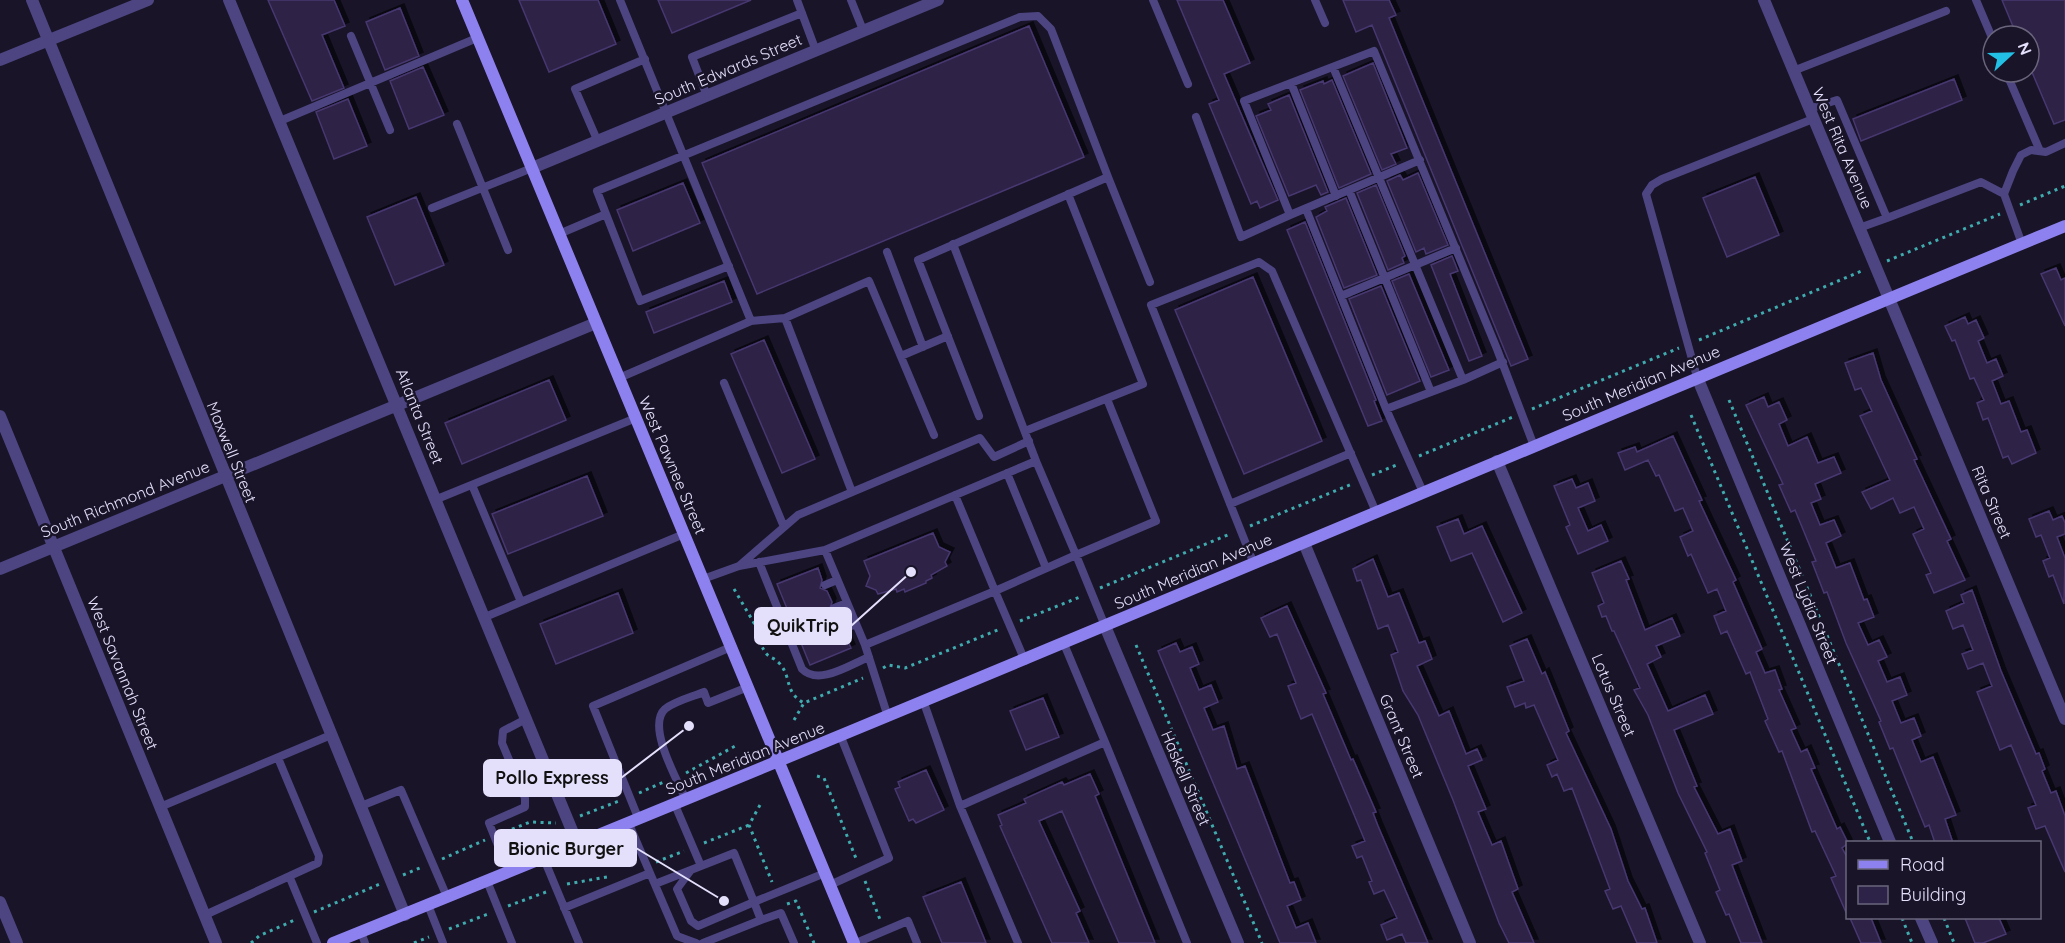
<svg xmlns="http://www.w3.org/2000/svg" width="2065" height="943" font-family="Quicksand,sans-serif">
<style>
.building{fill:#2d2247;stroke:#473770;stroke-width:1.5;filter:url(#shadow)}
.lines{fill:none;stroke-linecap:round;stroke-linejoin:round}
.path{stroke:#40abae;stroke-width:3;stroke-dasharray:3 4.5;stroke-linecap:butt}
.lane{stroke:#4c4581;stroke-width:8}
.street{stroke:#4c4581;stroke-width:12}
.secondary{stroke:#8d81f0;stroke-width:12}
.labels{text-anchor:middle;stroke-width:5;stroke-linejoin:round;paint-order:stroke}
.street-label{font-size:16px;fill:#e4dffb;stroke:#191428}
.leader{fill:none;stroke:#e4dffb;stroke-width:2}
.callout-dot{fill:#e4dffb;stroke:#191428;stroke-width:2}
.callout{fill:#e4dffb;stroke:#e4dffb;stroke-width:2}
.callout-label{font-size:18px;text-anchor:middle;font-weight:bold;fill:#111}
</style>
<defs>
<filter id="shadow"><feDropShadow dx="4" dy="-4" stdDeviation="0" flood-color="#0009"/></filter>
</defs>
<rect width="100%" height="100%" fill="#191428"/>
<path class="building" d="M268 0H334L345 26 322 35 344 88 312 101Z
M519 0H598L616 44 549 72Z
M658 0H751L672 33Z
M1177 0H1223L1250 63 1224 74 1278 200 1260 208 1257 201 1251 204 1209 104 1219 100Z
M1343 0H1389L1396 15 1389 18 1528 359 1511 366 1372 25 1356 32Z
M2002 0H2065V120L2054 124 2029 65V36H2017Z
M400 8 419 56 385 70 366 22Z
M1029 26 1084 157 757 294 702 163Z
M1373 63 1407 148 1391 154 1396 164 1382 170 1343 76Z
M423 67 444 115 409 129 390 81Z
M1954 79 1962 100 1861 141 1853 119Z
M1332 80 1371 174 1339 188 1300 90 1323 81 1324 84Z
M1289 95 1328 192 1321 195 1316 185 1289 196 1256 116 1271 110 1268 104Z
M348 99 367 146 334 159 316 112Z
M1418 173 1448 245 1426 254 1424 248 1416 252 1387 181 1400 175 1403 180Z
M1755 177 1779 235 1727 257 1703 198Z
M683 183 700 223 633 251 617 210Z
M1376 185 1405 256 1402 258 1404 263 1388 270 1357 193Z
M416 197 444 265 395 285 367 217Z
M1346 198 1377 275 1344 288 1316 217 1327 211 1325 207Z
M1305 222 1376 400 1374 401 1382 421 1368 426 1287 230Z
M1452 256 1458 271 1450 274 1482 356 1469 361 1431 265Z
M2056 268 2061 280 2065 278V326L2041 274Z
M1409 274 1449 370 1431 377 1392 281Z
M1253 277 1322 441 1244 474 1175 310Z
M724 281 732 302 654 333 646 312Z
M1381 286 1420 381 1387 395 1349 299Z
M1965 317 1968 324 1976 320 1984 338 1978 341 1987 363 1996 359 2003 376 1992 381 2001 404 2009 401 2021 432 2027 430 2036 453 2012 464 2008 456 2003 458 1988 418 1983 420 1977 403 1984 400 1974 378 1970 379 1955 340 1952 341 1945 326Z
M764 340 815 459 782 473 731 354Z
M1873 353 1881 380 1917 459 1914 460 1951 539 1947 541 1965 580 1934 593 1926 575 1931 573 1913 534 1924 529 1914 507 1900 513 1893 498 1871 509 1862 492 1890 480 1860 416 1872 411 1861 388 1855 390 1845 363Z
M549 380 566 420 462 464 445 423Z
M1764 397 1768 407 1779 402 1787 420 1779 424 1788 446 1807 437 1818 463 1834 457 1841 473 1815 484 1821 499 1811 503 1820 525 1834 520 1841 536 1826 543 1836 568 1850 563 1864 600 1867 599 1874 617 1858 623 1868 645 1879 640 1887 657 1878 661 1887 682 1900 677 1907 695 1892 701 1901 723 1914 718 1921 736 1912 740 1921 762 1933 757 1956 815 1945 819 1953 843H1935L1929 825 1925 827 1893 748 1890 749 1879 722 1881 721 1846 643 1827 592 1824 593 1812 562 1816 561 1795 510 1791 512 1779 485 1783 484 1746 405Z
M1673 436 1702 500 1699 501 1736 580 1733 582 1762 649 1756 652 1765 673 1775 670 1782 689 1779 690 1796 728 1791 730 1801 752 1807 749 1815 768 1811 769 1837 829 1840 827 1848 843 1842 848 1848 859V917L1831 878 1836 876 1815 831 1812 832 1782 751 1779 752 1765 721 1768 719 1750 672 1746 674 1727 631 1721 634 1714 616 1726 611 1717 589 1708 593 1691 554 1688 556 1680 537 1693 531 1683 508 1675 511 1659 475 1656 476 1648 460 1625 470 1618 453 1635 447 1637 452Z
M587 476 603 516 508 554 492 514Z
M1572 479 1576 488 1588 483 1595 501 1578 508 1588 531 1601 525 1608 541 1578 554 1566 527 1570 525 1554 486Z
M2049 511 2053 520 2062 516 2065 523V534L2057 537 2065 558 2064 604 2053 575 2049 577 2043 561 2050 558 2041 535 2036 537 2029 519Z
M1458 519 1464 534 1482 526 1522 613 1503 622 1472 553 1451 561 1437 527Z
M933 533 939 547 950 552 945 562 947 566 931 575 932 578 926 581V583L905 592 904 589 897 592 896 589 878 594 876 590 866 586 870 576 864 561Z
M1373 559 1388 597 1399 593 1419 643 1425 641 1432 659 1417 666 1439 716 1449 711 1466 754 1477 749 1482 760 1468 766 1486 809 1478 812 1492 845 1501 841 1518 889 1512 892 1534 943H1509L1499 923 1453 800 1418 715 1403 691 1391 655 1398 652 1388 625 1378 629 1361 580 1357 581 1353 569Z
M1621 561 1629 579 1626 580 1645 630 1672 618 1680 636 1656 646 1661 657 1647 664 1668 711 1705 695 1713 714 1674 730 1697 786 1694 787 1718 834 1730 829 1742 861 1732 865 1762 943H1741L1729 914 1726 915 1716 892 1720 890 1705 853 1707 852 1678 793 1648 715 1634 690 1640 688 1614 631H1612L1606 616 1602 617 1598 606 1604 603 1592 573Z
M818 568 822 580 820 588 827 591 832 602 829 611 836 613 841 624 838 632 845 635 851 648 810 665 777 584Z
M1972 590 2001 671 2036 754 2039 753 2045 769 2042 771 2051 793 2056 791 2065 816V872L2045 826 2036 829 2028 808 2036 805 2011 745 2000 750 1977 692 1992 686 1983 663 1968 669 1962 654 1973 650 1963 625 1953 629 1946 611 1964 603 1961 595Z
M618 593 633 633 556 664 540 624Z
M1287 606 1326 693 1323 694 1351 760 1353 759 1376 812 1373 813 1378 826 1428 943H1406L1402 934 1387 940 1381 925 1397 918 1384 890 1374 894 1369 882 1372 881 1362 856 1357 858 1352 846 1365 841 1312 714 1301 719 1288 686 1296 683 1277 634 1270 637 1261 618Z
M1527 639 1542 674 1545 672 1569 731 1566 733 1611 829 1628 881 1642 909 1645 908 1657 943H1637L1621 906 1613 909 1605 891 1610 889 1572 788 1564 791 1557 774 1552 777 1547 765 1558 760 1534 705 1526 708 1525 703 1515 707 1507 687 1524 681 1510 646Z
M1176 643 1180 652 1192 647 1199 664 1190 668 1199 690 1211 685 1218 702 1204 708 1213 730 1224 726 1237 769 1245 766 1290 883 1294 882 1301 900 1287 906 1296 928 1308 923 1316 943H1280L1158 651Z
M1043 698 1059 737 1026 750 1010 711Z
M926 770 944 810 916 823 913 819 909 821 895 789 900 787 898 782Z
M1090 774 1099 794 1095 796 1155 943H1119L1062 811 1039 821 1080 911 1076 913 1089 943H1052L1000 826 1002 825 998 815 1026 803 1024 799 1062 782 1064 785Z
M961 882 986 943H942L923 897Z
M1850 918H1871L1881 943H1861Z
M1965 918H1999L2006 934 1983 943H1975Z"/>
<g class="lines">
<path class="path" d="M2020 205 2065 186
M1887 261 2000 214
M1699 340 1864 270
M1729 400 1913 842
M1532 409 1679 348
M1691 415 1870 842
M1419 456 1513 417
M1372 475 1399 464
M1250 526 1352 484
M1100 588 1230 534
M734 589 764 640 761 644C768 661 771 654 780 664 792 678 784 692 804 703
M1020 621 1080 597
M1136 645 1262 943
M883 668 888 665 905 668 1000 629
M794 720 804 703 863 678
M686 773 737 745
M817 776 824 778 857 861
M639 793 666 781
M760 805 749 825 772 882
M580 816 619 801
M505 832 530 822 556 823
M704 843 749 825
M442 859 485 840
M656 862 684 851
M403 875 422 867
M865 881 881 922
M567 884 607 877
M787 904 796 901 814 943
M508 906 546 892
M314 912 380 884
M1902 918 1912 943
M1944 918 1954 943
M449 929 488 914
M251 943 259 936 297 919
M414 943 429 937"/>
<path class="lane" d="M797 0 816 51
M851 0 863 30
M1153 0 1188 84
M1315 0 1325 23
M1976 0 1993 40
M351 36 390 130
M1333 67 1463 380 1503 362
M1793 71 1946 11
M2006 72 2040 151
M1291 83 1336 196
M707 96 692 57 802 13
M1809 109 1837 100 1887 218 1859 228
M1196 117 1241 237 1290 215 1244 101 1374 51 1497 349 1534 446
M280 121 477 38
M457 124 508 250
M598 142 575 89 645 59
M1349 190 1431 392
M432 208 532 168
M1306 209 1386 409 1463 380
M1290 215 1420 160
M1887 218 1981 182 2004 194
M559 234 606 214
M953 244 1036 461
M2022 244 2004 194 2013 171 2021 155 2031 150 2046 152 2065 143
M887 252 923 347
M729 266 640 301 597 191 1020 17 1038 16 1051 29 1108 177
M1341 296 1456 248
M785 318 852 492
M751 321 785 318 869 281 934 435
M901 356 948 336
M1697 377 1646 194 1652 185 1662 179 1813 119
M619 378 751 321 620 0
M724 383 784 527
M1386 409 1423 492
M979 416 918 260 1108 177 1150 282
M1025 431 1143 384 1068 194
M1007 473 1046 568
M472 485 521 602
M437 499 636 418
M1230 504 1351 453
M825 550 1036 461 1076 555 1156 521 1107 399
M759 562 802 669C819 686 849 665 869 657
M1254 564 1151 305 1259 262 1272 271 1376 512
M739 566 798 515 980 438 994 457 1029 441
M703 579 739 566 825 550 865 645
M825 585 837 580
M834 608 847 603
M485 617 684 534
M843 629 856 624
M1064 644 1105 742
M1025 661 995 591 1076 555 1105 626
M924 703 960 806 1018 943
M888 717 865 645 995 591 955 495
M686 800C678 781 646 726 665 709 675 701 692 697 704 692L708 703 748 687
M361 806 401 790 447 897
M960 806 1105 742 1187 943
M160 807 331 735
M639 820 593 706 731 647
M629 824 677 936 696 943
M544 859 579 943
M691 870 677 889 691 921 698 926 754 902 734 853 701 866
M509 873 489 823 525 807V798L502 743 503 731 526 719
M290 878 317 943
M487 881 512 943
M655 884 701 866 675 805
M830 885 889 858 841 737
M428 905 443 943
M564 908 650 873
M205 915 318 863 319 856 278 758
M761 920 781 913 794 943
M361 932 365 943
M703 943 761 920 754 902 825 873
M856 943 908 921 917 943"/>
<path class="street" d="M32 0 405 915
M229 0 578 845
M1764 0 2065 719
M0 60 148 0
M532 168 938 0
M1697 377 1890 842
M0 416 216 943
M1497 461 1700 943
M1304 543 1470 943
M0 569 596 323
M1105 626 1238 943
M0 902 17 943
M1921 918 1932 943"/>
<path class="secondary" d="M462 0 854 943
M333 943C913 709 1487 464 2065 226"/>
</g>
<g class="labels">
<g class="street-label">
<text transform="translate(728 69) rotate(-23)" y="6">South Edwards Street</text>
<text transform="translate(1843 148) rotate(67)" y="6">West Rita Avenue</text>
<text transform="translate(1641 383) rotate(-23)" y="6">South Meridian Avenue</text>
<text transform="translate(420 416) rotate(68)" y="6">Atlanta Street</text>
<text transform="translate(232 452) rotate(68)" y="6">Maxwell Street</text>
<text transform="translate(673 465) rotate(67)" y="6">West Pawnee Street</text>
<text transform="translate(125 499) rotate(-22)" y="6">South Richmond Avenue</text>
<text transform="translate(1992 502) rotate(67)" y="6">Rita Street</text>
<text transform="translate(1193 571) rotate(-23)" y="6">South Meridian Avenue</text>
<text transform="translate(1809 603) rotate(68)" y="6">West Lydia Street</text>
<text transform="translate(123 673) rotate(68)" y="6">West Savannah Street</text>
<text transform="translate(1614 695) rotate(67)" y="6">Lotus Street</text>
<text transform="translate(1402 736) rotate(67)" y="6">Grant Street</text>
<text transform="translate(745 758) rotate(-22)" y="6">South Meridian Avenue</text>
<text transform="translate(1186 778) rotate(67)" y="6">Haskell Street</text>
</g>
</g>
<path class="leader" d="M911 572L851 626M689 726L621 778M724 901L636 848"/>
<g class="callout-dot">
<circle cx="911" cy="572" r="6"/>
<circle cx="689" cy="726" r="6"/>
<circle cx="724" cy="901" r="6"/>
</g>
<g class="callout">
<rect x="755" y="608" width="96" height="36" rx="6"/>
<rect x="484" y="760" width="137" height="36" rx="6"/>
<rect x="495" y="830" width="141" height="36" rx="6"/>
</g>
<g class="callout-label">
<text x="803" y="632">QuikTrip</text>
<text x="552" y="784">Pollo Express</text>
<text x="566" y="855">Bionic Burger</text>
</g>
<rect x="1846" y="841" width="195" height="78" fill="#191428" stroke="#6a657c" stroke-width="1.5"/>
<rect x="1858" y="860" width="30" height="9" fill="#8d81f0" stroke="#6a657c" stroke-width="1.5"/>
<text x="1900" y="871" font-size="18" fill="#e4dffb">Road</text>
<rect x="1858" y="886" width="30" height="18" fill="#2d2247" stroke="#6a657c" stroke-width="1.5"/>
<text x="1900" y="901" font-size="18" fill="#e4dffb">Building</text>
<g transform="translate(2011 54) rotate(68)"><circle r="28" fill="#191428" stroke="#6a657c" stroke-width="1.5"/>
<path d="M0-4.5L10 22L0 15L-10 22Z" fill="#22c0e4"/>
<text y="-9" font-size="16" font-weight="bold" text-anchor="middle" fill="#e4dffb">N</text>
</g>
</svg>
